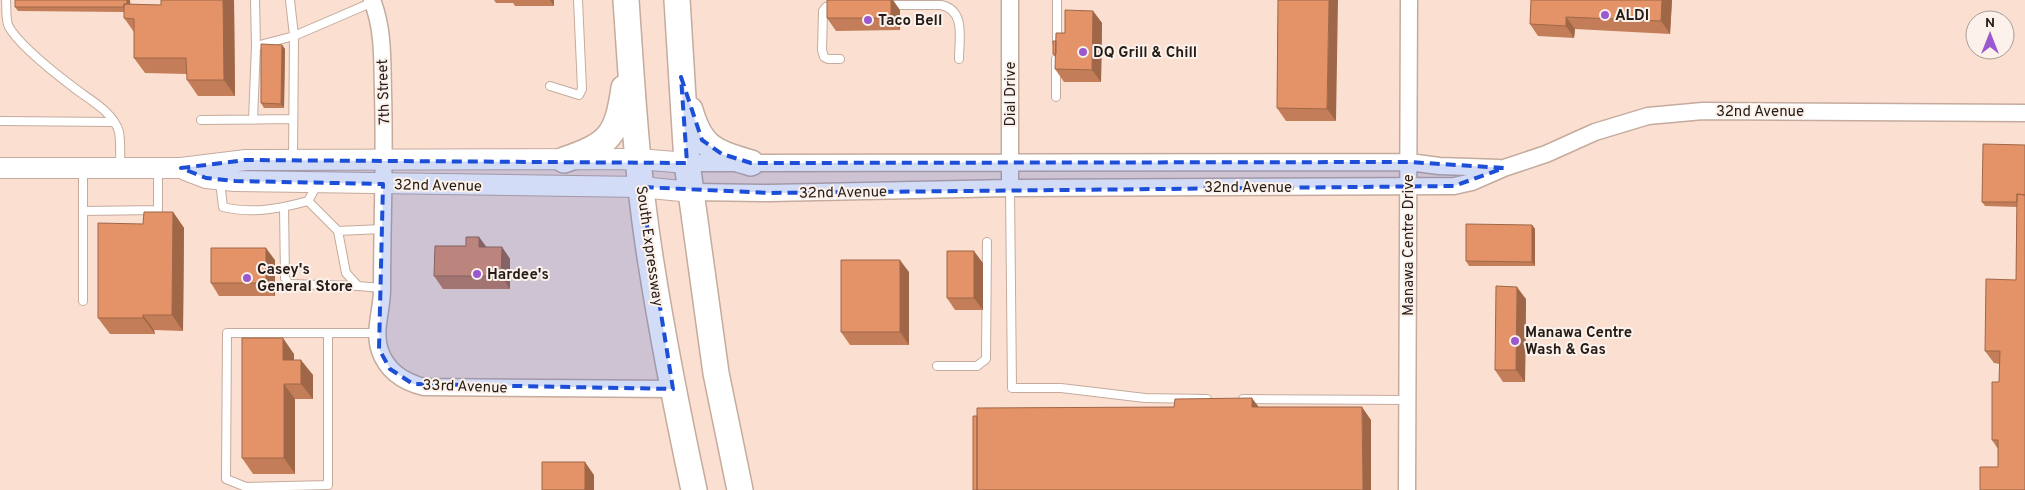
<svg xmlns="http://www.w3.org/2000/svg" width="2025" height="490" font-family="Overpass,sans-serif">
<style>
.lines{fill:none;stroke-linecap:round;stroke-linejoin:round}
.service-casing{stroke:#c4ab9d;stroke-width:10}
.minor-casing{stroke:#c4ab9d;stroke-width:19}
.tertiary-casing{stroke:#c4ab9d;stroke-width:22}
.primary-casing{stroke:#c4ab9d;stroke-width:28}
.service{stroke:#fff;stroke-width:8}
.minor{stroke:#fff;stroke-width:16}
.tertiary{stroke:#fff;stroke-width:20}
.primary{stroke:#fff;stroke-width:25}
.wall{fill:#c37e59}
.shaded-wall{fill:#9f6748}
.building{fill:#e39367;stroke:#9f6748}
.marked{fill:#1d4ed8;fill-opacity:0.2;stroke:#1d4ed8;stroke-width:4;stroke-dasharray:10 6;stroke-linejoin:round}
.poi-dot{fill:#9b59cf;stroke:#fcf1eb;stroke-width:2}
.labels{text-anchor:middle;stroke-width:4;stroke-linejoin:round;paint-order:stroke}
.poi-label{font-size:15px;font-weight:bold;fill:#251c17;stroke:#fcf1eb;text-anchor:start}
.street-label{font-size:15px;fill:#251c17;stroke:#fcf1eb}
</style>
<rect width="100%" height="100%" fill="#fbe0d2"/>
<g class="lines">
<defs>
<path id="service" d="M6 0C7 8 5 20 9 27 19 45 56 74 73 87 88 99 114 112 119 132 121 143 120 156 120 167
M255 0 256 46
M290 0 294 36 293 159
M835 5 826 7 823 11 822 50 824 57 828 59H840
M887 5H941C966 10 959 39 959 59
M1057 43V0
M550 86 579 95 582 89 578 0
M1056 97V59
M201 120 293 119
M253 120 256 46 294 36 373 2
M0 121 114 122
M220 182 223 207C252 214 279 209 308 201L317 185
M1010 188 1012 388H1061L1145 398 1207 399
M308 201 338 231 382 229
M284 208 285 278 289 284 358 286
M83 211 158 210V168
M338 231 346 273 358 286 382 288
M83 301V168
M328 333V485L246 487 226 479 227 333H377
M937 366H977L986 359 987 242
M1243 399 1408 400"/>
<path id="minor" d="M372 0C384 30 382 62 383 93 385 159 382 225 382 290 382 310 373 331 380 351 387 371 404 382 424 387L673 389
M687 163 1409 162 1439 166 1499 168
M1010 188V0
M691 192 769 193 1010 188 1454 186 1472 182 1504 168 1546 154 1595 132 1648 116 1703 111 2025 113
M1407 490 1409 0"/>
<path id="tertiary" d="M0 168H181L246 160 638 159 687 163
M185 170 206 178 235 181 641 187 691 192"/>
<path id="primary" d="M626 0C632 88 637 176 651 263 663 339 678 415 694 490
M677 0 687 163 716 373 740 490
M690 110C701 149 715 152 751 163
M564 160C610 144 617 136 624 88"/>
</defs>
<use href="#service" class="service-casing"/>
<use href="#minor" class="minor-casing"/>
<use href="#tertiary" class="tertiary-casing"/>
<use href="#primary" class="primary-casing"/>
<use href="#service" class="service"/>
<use href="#minor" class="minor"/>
<use href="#tertiary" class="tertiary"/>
<use href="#primary" class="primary"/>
</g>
<path class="wall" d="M15 0H130V4L161 5 234 0 235 96H198L187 80V74L145 73 134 58V32L124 18V12L18 11 15 7Z
M494 0H554V6H515L513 3H496Z
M1278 0 1336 121H1286L1277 108Z
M1531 0H1672L1670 34 1575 29 1574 38 1538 36 1530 24Z
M900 10V30L836 31 827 18Z
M1093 11 1102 23 1101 82H1064L1055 69 1056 58 1053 54 1056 41Z
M282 45 285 49 284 108H264L261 103Z
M2025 145V490L1998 467V449L1992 440 1999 382 2000 364 1994 363 1985 351 2016 280 2017 207 1985 206 1982 202Z
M173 212 184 228 183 331 154 330 155 334H110L98 318 143 224Z
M1532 225 1535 229V266H1469L1466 261Z
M479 237 486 247H502L510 259V289H443L434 276Z
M275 260V296H219L211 283Z
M983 263V310H955L947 298Z
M909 272V345H850L841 332Z
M1526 299 1525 382H1503L1495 370Z
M294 354V360L313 375V399H295V474H253L242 458Z"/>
<path class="shaded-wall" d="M127 0H130L131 12 127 7Z
M223 0H234L235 96 224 80Z
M550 0H554V6Z
M891 0H893L900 10V30L891 18Z
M1329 0H1338L1336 121 1327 109Z
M1662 0H1672L1670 34 1661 21Z
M1093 11 1102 23 1101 82 1092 70Z
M1566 17 1575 29 1574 38 1566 26Z
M282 45 285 49 284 108 281 104Z
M173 212 184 228 183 331 172 315Z
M1532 225 1535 229V266L1532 262Z
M479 237 488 249 479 247Z
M502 247 510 259V289L501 276Z
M266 248 275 260V296L266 283Z
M974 251 983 263V310L974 298Z
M900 260 909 272V345L900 332Z
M1517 287 1526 299 1525 382 1516 370Z
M143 315 154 330 155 334 143 318Z
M283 338 294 354V375L283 360Z
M301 360 313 375V399L301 384Z
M284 384 295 399V474L284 458Z
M1252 398 1261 410 1252 407Z
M1362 407 1371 420V490H1363Z
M585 462 594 475V490H585Z"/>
<path class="building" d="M15 0H127V4H124V7H15Z
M161 0H223L224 80H187L186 58H134V19L124 18V4L161 5Z
M827 0H891V18H827Z
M1278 0H1329L1327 109 1277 108Z
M1531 0H1662L1661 21 1566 17V26L1530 24Z
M1065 10 1093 11 1092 70 1055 69 1056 33H1065Z
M1053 41H1056V54H1053Z
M261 44 282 45 281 104 261 103Z
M1983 144 2025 145V195L2017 194V202H1982Z
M2017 194 2025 195V490H1980V467H1998V440H1992V382H1999L2000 351H1985L1986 279 2016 280Z
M144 212H173L172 315H143V318H98V223L143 224Z
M1466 224 1532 225V262L1466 261Z
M466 237H479V247H502L501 276H434L435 246H466Z
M211 248H266V283H211Z
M947 251H974V298H947Z
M841 260H900V332H841Z
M1496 286 1517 287 1516 370H1495Z
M242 338H283V360H301V384H284V458H242Z
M1252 398V407H1362L1363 490H977V408L1174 407 1175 399Z
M973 416H977V490H973Z
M542 462H585V490H542Z"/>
<path class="marked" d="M681 77 702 140 722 154 751 163 1409 162 1504 168 1454 186 769 193 641 187 673 389 413 384 390 369 379 349 383 184 235 181 206 178 181 168 246 160 687 163Z"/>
<g class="poi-dot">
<circle cx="1605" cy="15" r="5"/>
<circle cx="868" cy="20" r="5"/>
<circle cx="1083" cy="52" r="5"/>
<circle cx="477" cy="274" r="5"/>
<circle cx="247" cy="278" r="5"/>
<circle cx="1515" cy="341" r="5"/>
</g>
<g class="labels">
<g class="poi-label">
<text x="1615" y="20">ALDI</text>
<text x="878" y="25">Taco Bell</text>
<text x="1093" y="57">DQ Grill &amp; Chill</text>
<text x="257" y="274">Casey's<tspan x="257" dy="17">General Store</tspan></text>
<text x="487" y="279">Hardee's</text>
<text x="1525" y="337">Manawa Centre<tspan x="1525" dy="17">Wash &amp; Gas</tspan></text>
</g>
<g class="street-label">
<text transform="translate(383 92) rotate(-92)" y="5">7th Street</text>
<text transform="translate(1010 94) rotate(-90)" y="5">Dial Drive</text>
<text x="1760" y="116">32nd Avenue</text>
<text transform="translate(438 185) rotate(1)" y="5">32nd Avenue</text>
<text x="1248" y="192">32nd Avenue</text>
<text transform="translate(843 192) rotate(-1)" y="5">32nd Avenue</text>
<text transform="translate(1408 245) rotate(-90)" y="5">Manawa Centre Drive</text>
<text transform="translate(650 246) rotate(82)" y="5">South Expressway</text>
<text transform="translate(465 386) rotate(2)" y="5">33rd Avenue</text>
</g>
</g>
<g transform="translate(1990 35)"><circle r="24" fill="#fcf1eb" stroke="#a69c96"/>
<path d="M0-4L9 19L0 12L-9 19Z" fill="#9b59cf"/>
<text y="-8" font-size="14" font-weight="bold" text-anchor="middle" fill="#251c17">N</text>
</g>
</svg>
